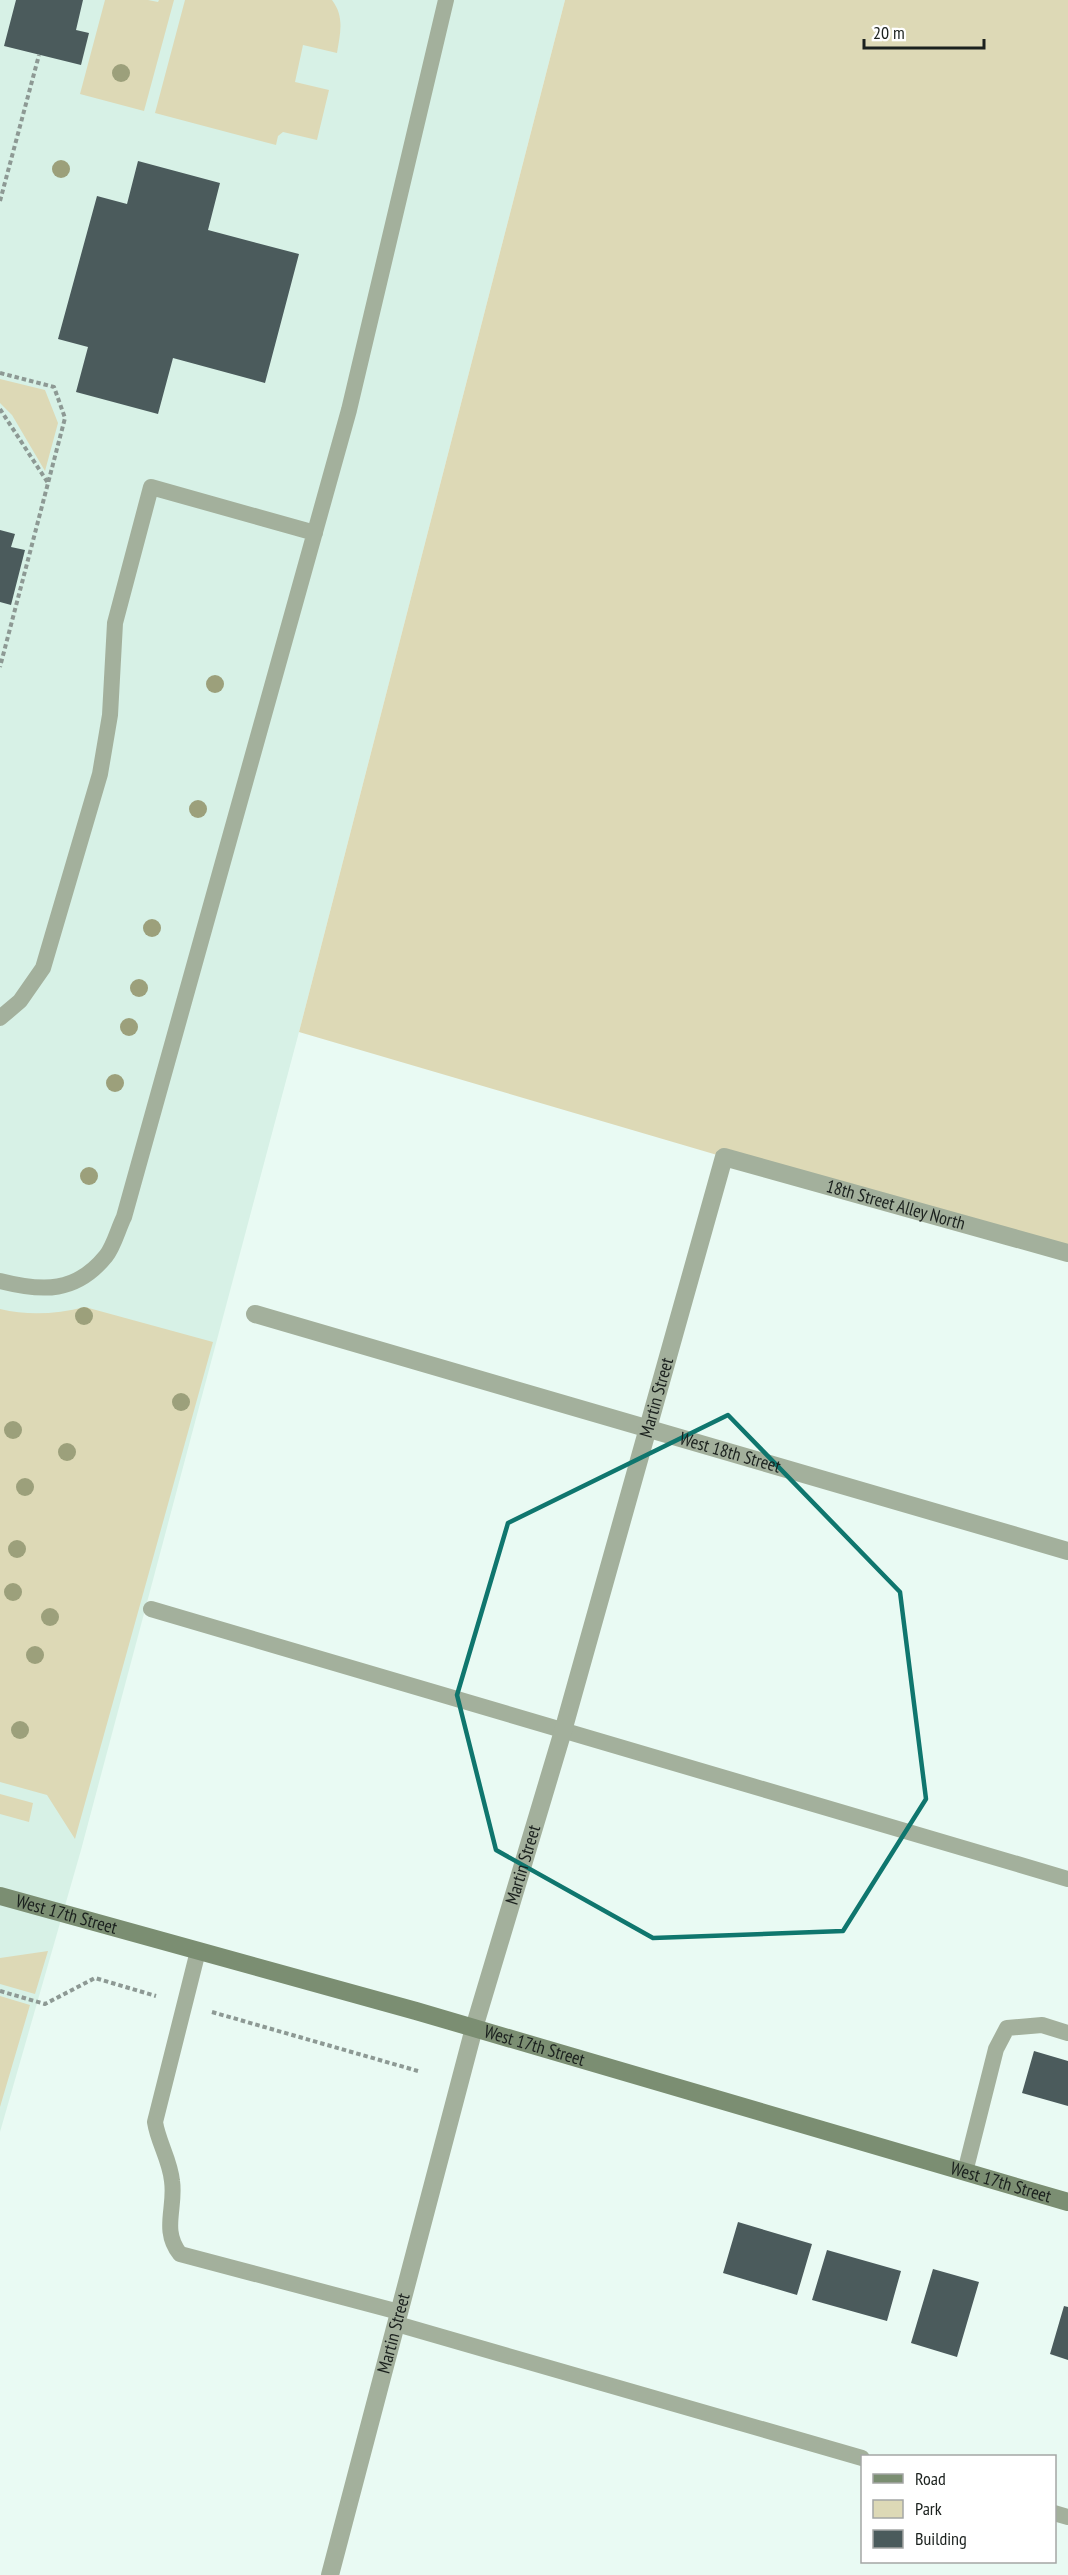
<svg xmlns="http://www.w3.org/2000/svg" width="1068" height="2575" font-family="'PT Sans Narrow',sans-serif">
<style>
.built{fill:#d7f1e6}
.green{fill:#ddd9b6}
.building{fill:#4b5b5c}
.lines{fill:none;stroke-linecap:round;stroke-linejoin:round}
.path{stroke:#8d9994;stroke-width:4;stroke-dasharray:4.5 3;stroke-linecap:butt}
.lane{stroke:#a3b09c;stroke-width:16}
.street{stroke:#a3b09c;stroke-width:18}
.secondary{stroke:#7b8e72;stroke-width:18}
.tree{fill:#9ca07b}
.marked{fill:none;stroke:#0f766e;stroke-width:4.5;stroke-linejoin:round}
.labels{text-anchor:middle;stroke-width:6;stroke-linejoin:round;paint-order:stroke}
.street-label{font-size:18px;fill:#1b211e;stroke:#fff}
</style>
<rect width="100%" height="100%" fill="#e9faf3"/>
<path class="built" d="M0 0H565L299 1032 81 1850 0 2132Z"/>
<path class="green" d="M105 0H148L158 2 159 0H174L144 111 80 94Z
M185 0H332C345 17 340 34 337 53L303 45 295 82 329 90 317 140 283 132 278 136 276 145 155 113Z
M565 0H1068V1253L724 1157 299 1032Z
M0 379 45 390 58 423 45 471 12 415 0 403Z
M85 1307 213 1342 75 1839 47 1795 0 1782V1309C29 1316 56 1314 85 1307Z
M0 1794 33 1803 29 1822 0 1814Z
M48 1951 35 1994 0 1984V1958Z
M0 1996 30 2005 0 2107Z"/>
<path class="building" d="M16 0H83L76 30 89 33 81 65 4 46Z
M138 161 220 183 208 230 299 254 265 383 173 358 158 414 76 392 88 347 58 339 97 196 127 204Z
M0 530 15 534 11 547 25 550 11 605 0 602Z
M1034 2051 1068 2061V2106L1022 2093Z
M738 2222 812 2244 797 2295 723 2273Z
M827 2250 901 2271 887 2321 812 2300Z
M933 2269 979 2282 957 2357 911 2343Z
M1064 2306 1068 2307V2360L1050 2354Z"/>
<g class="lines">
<path class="path" d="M0 201 39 55
M0 373 54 387 65 418 0 667
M0 409 48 483
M0 1991 45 2004 95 1978 156 1996
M212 2012 418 2071"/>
<path class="lane" d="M0 1018 20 1001 43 968 100 774 110 715 115 623 151 487 315 533
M0 1281C43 1292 76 1293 106 1256 114 1246 118 1229 124 1217L349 410 446 0
M151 1609 1068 1879
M198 1951 155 2122C158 2142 170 2160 172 2181 176 2208 161 2230 180 2254L399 2312
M965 2172 996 2049 1007 2028 1042 2025 1068 2033
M397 2324 862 2458
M1054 2513 1068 2517"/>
<g class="street">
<path id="s1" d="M255 1314 1068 1551"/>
<path id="s2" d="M330 2575 474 2028 563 1731 724 1157 1068 1253"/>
</g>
<path class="secondary" id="s3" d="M0 1896 416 2011 1068 2202"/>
</g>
<g class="tree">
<circle cx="121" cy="73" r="9"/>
<circle cx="61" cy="169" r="9"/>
<circle cx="215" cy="684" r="9"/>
<circle cx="198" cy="809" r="9"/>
<circle cx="152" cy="928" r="9"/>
<circle cx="139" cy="988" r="9"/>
<circle cx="129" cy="1027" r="9"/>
<circle cx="115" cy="1083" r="9"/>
<circle cx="89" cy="1176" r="9"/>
<circle cx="84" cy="1316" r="9"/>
<circle cx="181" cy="1402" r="9"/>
<circle cx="13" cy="1430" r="9"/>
<circle cx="67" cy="1452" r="9"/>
<circle cx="25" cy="1487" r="9"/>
<circle cx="17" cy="1549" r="9"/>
<circle cx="13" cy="1592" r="9"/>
<circle cx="50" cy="1617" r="9"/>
<circle cx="35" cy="1655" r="9"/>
<circle cx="20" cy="1730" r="9"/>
</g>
<path class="marked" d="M728 1415 900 1592 926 1799 843 1931 653 1938 496 1850 457 1695 508 1523Z"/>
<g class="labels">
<g class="street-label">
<text dy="6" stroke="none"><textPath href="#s2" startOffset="1650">18th Street Alley North</textPath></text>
<text dy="6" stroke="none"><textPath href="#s2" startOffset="1222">Martin Street</textPath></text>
<text dy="6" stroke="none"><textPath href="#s1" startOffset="495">West 18th Street</textPath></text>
<text dy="6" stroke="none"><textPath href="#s2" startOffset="736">Martin Street</textPath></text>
<text dy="6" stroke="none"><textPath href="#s3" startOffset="69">West 17th Street</textPath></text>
<text dy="6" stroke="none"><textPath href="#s3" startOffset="555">West 17th Street</textPath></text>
<text dy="6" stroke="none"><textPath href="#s3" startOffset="1041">West 17th Street</textPath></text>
<text dy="6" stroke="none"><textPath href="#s2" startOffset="250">Martin Street</textPath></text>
</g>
</g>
<rect x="861" y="2455" width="195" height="108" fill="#ffffff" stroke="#a4a6a5" stroke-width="1.5"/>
<rect x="873" y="2474" width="30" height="9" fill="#7b8e72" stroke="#a4a6a5" stroke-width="1.5"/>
<text x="915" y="2485" font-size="18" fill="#1b211e">Road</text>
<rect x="873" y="2500" width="30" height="18" fill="#ddd9b6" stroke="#a4a6a5" stroke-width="1.5"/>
<text x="915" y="2515" font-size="18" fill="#1b211e">Park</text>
<rect x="873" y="2530" width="30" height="18" fill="#4b5b5c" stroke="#a4a6a5" stroke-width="1.5"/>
<text x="915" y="2545" font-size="18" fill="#1b211e">Building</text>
<path d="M864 39v9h120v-9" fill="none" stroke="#1b211e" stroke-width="3"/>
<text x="873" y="39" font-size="18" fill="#1b211e" stroke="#ffffff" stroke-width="4.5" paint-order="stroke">20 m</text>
</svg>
